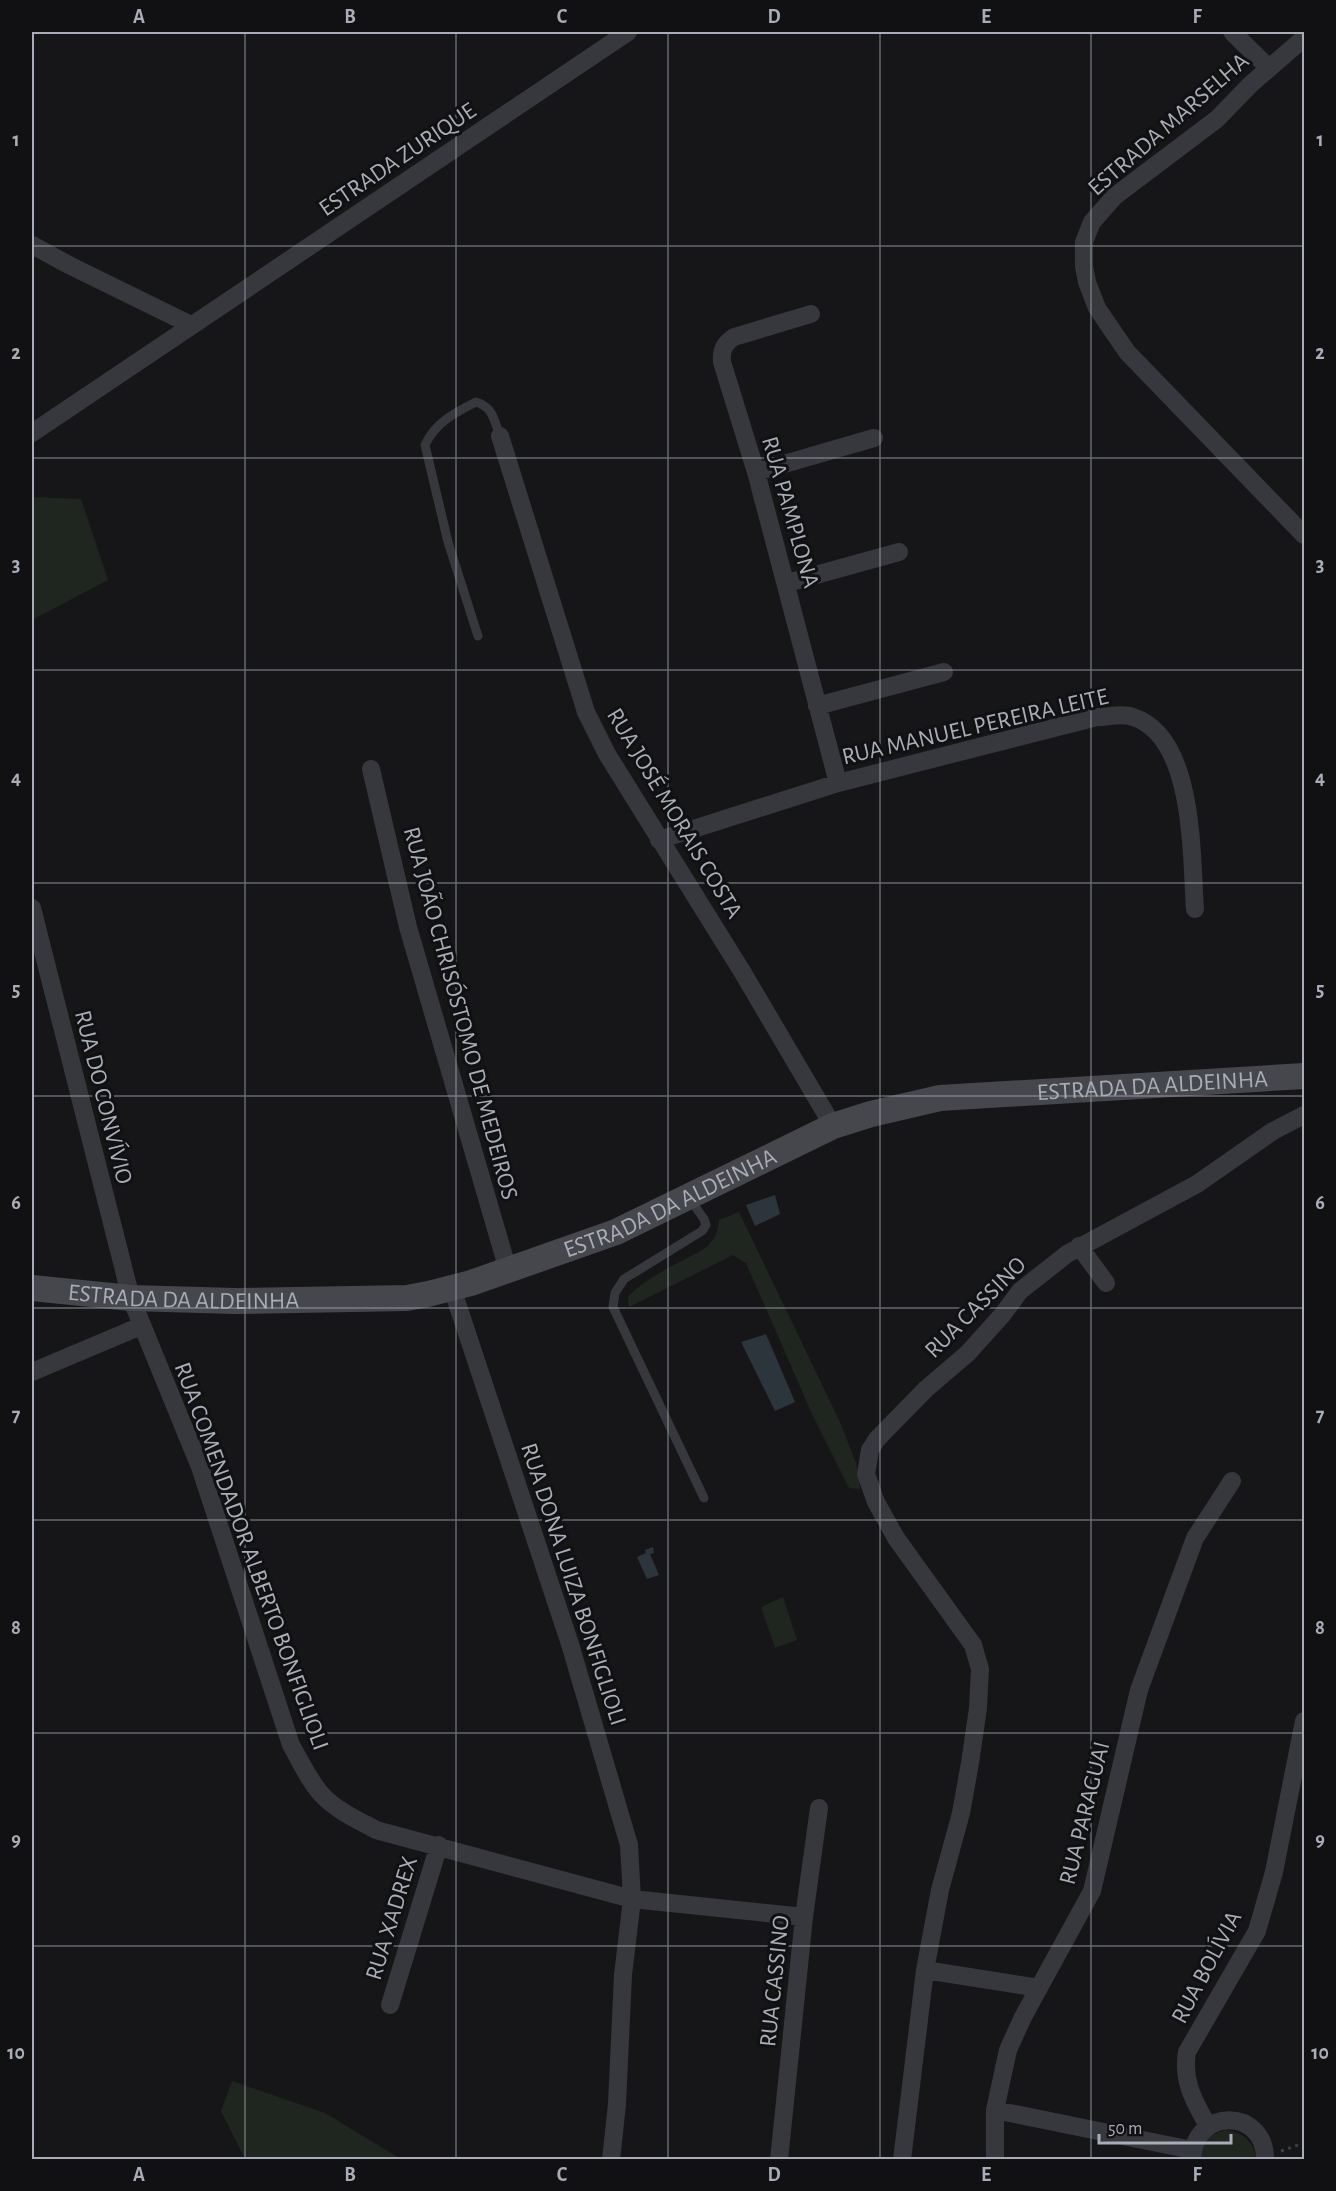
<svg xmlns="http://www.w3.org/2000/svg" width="1336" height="2191" font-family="'Alegreya Sans',sans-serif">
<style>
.green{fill:#1e261f}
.water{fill:#2c353c}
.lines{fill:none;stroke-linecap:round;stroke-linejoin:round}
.path{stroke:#3d3f44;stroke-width:3;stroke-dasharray:3 4.5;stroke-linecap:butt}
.lane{stroke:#37383d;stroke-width:9}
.street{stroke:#37383d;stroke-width:18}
.secondary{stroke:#45474d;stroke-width:26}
.grid{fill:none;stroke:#a8adb8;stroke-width:1.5;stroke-opacity:0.55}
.labels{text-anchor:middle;stroke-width:6;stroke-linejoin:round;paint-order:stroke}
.street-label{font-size:24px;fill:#a8adb8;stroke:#111113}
.neatline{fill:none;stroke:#a8adb8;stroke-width:2}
.grid-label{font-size:20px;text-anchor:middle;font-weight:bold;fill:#a8adb8}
</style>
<rect width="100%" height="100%" fill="#161618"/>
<path class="green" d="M32 497 81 499 108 580 32 620Z
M739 1212 840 1422 856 1463 860 1489 849 1488 812 1414 746 1263 733 1255 629 1307 628 1297C643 1280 667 1269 687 1258 695 1254 706 1249 711 1242 717 1236 718 1228 719 1220Z
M783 1597 797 1640 775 1648 761 1607Z
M232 2081 325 2113 401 2159H245L221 2111Z
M1225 2130C1243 2132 1254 2141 1256 2160L1200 2159C1203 2143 1208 2135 1225 2130Z"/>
<path class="water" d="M775 1195 780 1214 755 1226 746 1205Z
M766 1334 795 1402 775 1411 741 1342Z
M653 1547 654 1553 650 1554 659 1575 647 1579 637 1557 646 1553 645 1550Z"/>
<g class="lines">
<path class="path" d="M1281 2151 1304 2143"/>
<path class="lane" d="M478 636 448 542 425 445C435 423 454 413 476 402 493 407 494 420 500 436
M689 1198 704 1219 706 1225 702 1231 624 1279 615 1293 613 1307 704 1498"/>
<path class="street" d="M1232 32 1269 68
M1304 38 1251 84 1217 119 1115 196 1092 222 1084 242V266L1087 282 1097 308 1127 352 1304 535
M32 245 69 265 191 325
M811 314 734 337C724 344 721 350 722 362L756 472 838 783
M32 433 628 32
M500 436 586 712 607 754 743 973 833 1126
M756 472 874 438
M787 583 899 552
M817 706 944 672
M371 769 408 927 508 1270
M659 840 838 783 1097 717C1107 717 1123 713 1133 717 1195 737 1191 855 1195 909
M32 908 131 1298 200 1467 291 1745C301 1762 310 1783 324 1797 338 1811 358 1820 376 1830L632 1899 804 1917
M1079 1246 1106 1283
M452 1288 570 1644 629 1845 632 1899 623 1975 617 2104 611 2160
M32 1372 141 1326
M925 1970 1039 1988
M390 2005 439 1845
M995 2110 1192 2150
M1208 2126C1194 2101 1182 2081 1187 2052L1257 1931 1274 1872 1304 1721
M779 2160 804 1917 819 1808
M902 2160 925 1970 940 1890 961 1813 970 1763 978 1708 980 1669 973 1645 896 1538 876 1502 866 1474 870 1450 877 1439 926 1389 968 1353 1003 1314 1020 1291 1067 1254 1197 1184 1273 1131 1304 1115
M995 2160V2110L1008 2050 1023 2017 1092 1891 1139 1690 1195 1538 1232 1481
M1192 2160C1194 2106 1266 2108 1265 2160"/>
<path class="secondary" id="s1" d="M32 1288 131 1298 235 1301 407 1298 428 1294 471 1283 616 1232 833 1126 871 1114 940 1098 1304 1076"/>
</g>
<path class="grid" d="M245 32V2160M456 32V2160M668 32V2160M880 32V2160M1091 32V2160M32 246H1304M32 458H1304M32 670H1304M32 883H1304M32 1096H1304M32 1308H1304M32 1520H1304M32 1733H1304M32 1946H1304"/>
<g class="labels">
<g class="street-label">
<text transform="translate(1168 124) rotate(-41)" y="8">ESTRADA MARSELHA</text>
<text transform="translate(397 159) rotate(-34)" y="8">ESTRADA ZURIQUE</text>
<text transform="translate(791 512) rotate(74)" y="8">RUA PAMPLONA</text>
<text transform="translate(975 726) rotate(-13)" y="8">RUA MANUEL PEREIRA LEITE</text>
<text transform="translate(675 813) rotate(59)" y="8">RUA JOSÉ MORAIS COSTA</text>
<text transform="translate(461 1013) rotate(75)" y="8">RUA JOÃO CHRISÓSTOMO DE MEDEIROS</text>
<text dy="8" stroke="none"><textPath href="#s1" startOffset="1160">ESTRADA DA ALDEINHA</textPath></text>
<text transform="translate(104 1097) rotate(76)" y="8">RUA DO CONVÍVIO</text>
<text dy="8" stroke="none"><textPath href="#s1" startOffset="656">ESTRADA DA ALDEINHA</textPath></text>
<text dy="8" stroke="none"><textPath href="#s1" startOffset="152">ESTRADA DA ALDEINHA</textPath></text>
<text transform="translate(975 1307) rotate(-45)" y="8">RUA CASSINO</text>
<text transform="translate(252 1556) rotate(70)" y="8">RUA COMENDADOR ALBERTO BONFIGLIOLI</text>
<text transform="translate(574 1584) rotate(72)" y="8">RUA DONA LUIZA BONFIGLIOLI</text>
<text transform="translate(1084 1813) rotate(-76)" y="8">RUA PARAGUAI</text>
<text transform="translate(391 1918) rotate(-73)" y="8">RUA XADREX</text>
<text transform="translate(1206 1967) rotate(-62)" y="8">RUA BOLÍVIA</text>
<text transform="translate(774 1981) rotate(-84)" y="8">RUA CASSINO</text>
</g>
</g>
<rect width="1336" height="2191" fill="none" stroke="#111113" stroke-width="66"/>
<path d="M1099 2134v9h132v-9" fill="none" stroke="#a8adb8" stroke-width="3"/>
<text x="1108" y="2134" font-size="18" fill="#a8adb8" stroke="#111113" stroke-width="4.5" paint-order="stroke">50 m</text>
<rect x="33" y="33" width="1270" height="2125" class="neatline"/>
<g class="grid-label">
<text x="139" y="23">A</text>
<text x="350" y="23">B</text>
<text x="562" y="23">C</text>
<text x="774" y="23">D</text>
<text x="986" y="23">E</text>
<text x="1197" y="23">F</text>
<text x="16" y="146">1</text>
<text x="1320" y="146">1</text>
<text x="16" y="359">2</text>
<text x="1320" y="359">2</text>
<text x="16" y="571">3</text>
<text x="1320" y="571">3</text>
<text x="16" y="784">4</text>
<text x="1320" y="784">4</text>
<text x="16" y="996">5</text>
<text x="1320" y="996">5</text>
<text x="16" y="1209">6</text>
<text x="1320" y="1209">6</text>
<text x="16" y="1421">7</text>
<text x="1320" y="1421">7</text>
<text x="16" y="1634">8</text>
<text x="1320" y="1634">8</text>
<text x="16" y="1846">9</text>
<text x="1320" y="1846">9</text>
<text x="16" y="2059">10</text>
<text x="1320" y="2059">10</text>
<text x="139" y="2181">A</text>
<text x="350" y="2181">B</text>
<text x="562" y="2181">C</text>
<text x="774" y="2181">D</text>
<text x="986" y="2181">E</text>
<text x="1197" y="2181">F</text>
</g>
</svg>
